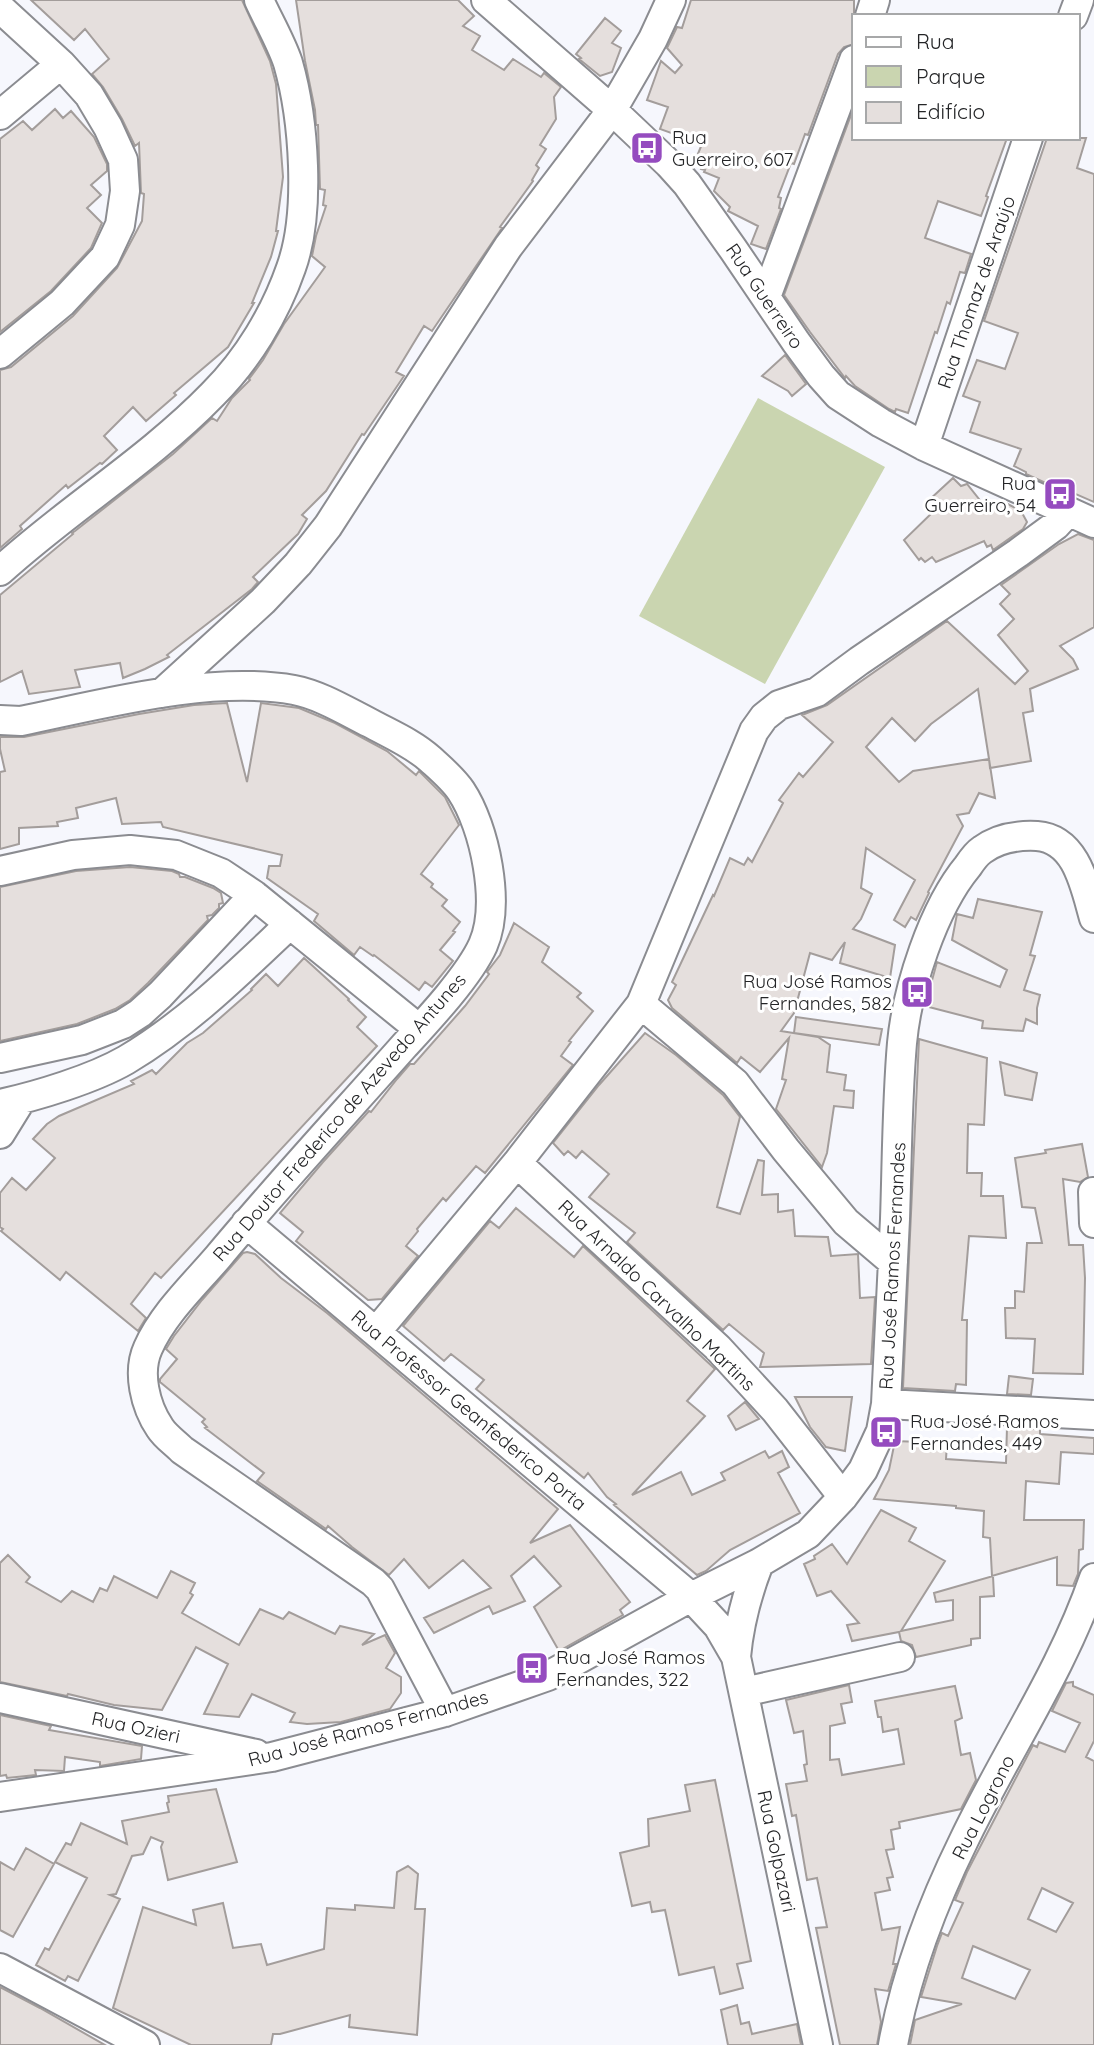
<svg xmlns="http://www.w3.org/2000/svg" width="1094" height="2045" font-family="Quicksand,sans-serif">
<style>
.green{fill:#cad5b0}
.building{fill:#e5dfdd;stroke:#a39d9b;stroke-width:2;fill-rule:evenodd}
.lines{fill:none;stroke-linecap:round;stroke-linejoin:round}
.minor-casing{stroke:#8b8c91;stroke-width:32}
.minor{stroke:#fff;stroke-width:28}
.labels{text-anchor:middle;stroke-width:6;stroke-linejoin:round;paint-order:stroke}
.poi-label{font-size:19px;fill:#242527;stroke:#fff;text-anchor:start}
.street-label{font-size:19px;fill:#242527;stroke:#fff}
</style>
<rect width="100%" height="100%" fill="#f6f7fd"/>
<path class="green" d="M758 398 885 467 765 684 639 616Z"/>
<path class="building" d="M31 0H242L270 61 276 84 283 177 276 231H278L271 257 252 303H254L228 347 174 393 176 395 146 421 133 407 104 436 117 450 102 464 100 463 68 488 66 485 20 526 22 529 0 548V370L11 367 73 316 117 268 142 221 144 194 141 193 139 143 135 146 122 119 103 87 92 74 109 59 85 29 74 40Z
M296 0H458L474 16 463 26 480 36 472 50 504 70 513 59 541 77 544 73 561 87 554 97 556 119 540 145 546 149 536 165 539 168 532 180 533 181 500 227 502 228 432 331 424 326 396 372 404 376 364 435 362 434 326 491 302 515 307 519 298 534 253 577 258 582 252 589 167 655 169 657 145 669 123 678 120 663 75 670 80 687 29 694 22 671 0 682V595L73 534 72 533 75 531 173 454 212 418 217 421 232 398 250 380 249 379 263 360 284 324 325 267 312 256 316 236 326 206 323 205 325 190 320 189 318 125H316L315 110 305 61Z
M691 0H854V44L844 47 838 54 808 135 805 134 794 164 791 163 778 197 781 198 779 208 781 209 766 249 751 244 758 226 728 211 730 207 714 191 719 178 704 172 705 170 701 169 702 165 695 161 702 144 660 129 668 107 647 100 661 61 675 73 682 65 667 48 677 27 682 28Z
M605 18 621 31 612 43 621 48 612 72 600 76 579 59 581 58 576 54Z
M854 107V138H1007L986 196 988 197 981 216 938 201 925 238 971 254 965 273 960 272 950 304 947 302 937 333 935 332 908 413 896 409 895 412 889 409 855 386 846 376 845 378 810 332 784 295Z
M55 109 63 118 71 111 94 137 107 164V171L91 185 101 195 87 208 102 223 91 248 51 291 0 332V139L23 121 32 130Z
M1047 138H1086L1077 168 1094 174V502L1062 488 1061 490 1026 474V472L1014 466 1021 449 970 432 980 402 963 396 977 360 1005 369 1018 333 984 321Z
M785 355 806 384 792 396 788 391 762 376Z
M953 478 961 486 967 484 987 509 1002 501 1021 511 1027 522 1023 529 993 550 991 545 987 547 984 541 936 562 932 557 925 562 921 558 919 560 904 540 936 509 928 501Z
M1078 534 1094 540V627L1060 646 1073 659 1078 669 1030 689 1033 711 1023 713 1031 761 990 768 989 759 995 798 979 793 969 813 957 815 963 826 928 892 929 893 916 920 911 917 905 927 894 920 915 880 866 848 861 888 872 894 861 919 853 929 895 945 890 978 840 963 845 942 832 960 810 953 794 1013 781 1031 818 1037 830 1045 827 1072 846 1075 844 1090 854 1091 853 1108 834 1106 827 1153 822 1167 776 1109 786 1080 782 1079 789 1038 760 1072 741 1057 737 1063 672 1008 668 1000 676 985 672 982 713 895 714 896 730 858 744 865 748 858 752 862 783 803 779 800 799 773 803 777 833 742 802 715 827 705 947 621 1015 684 1028 671 998 635 1014 619 1000 604 1010 594 1001 585 1059 544ZM978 689 989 759 913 771 899 782 866 747 892 718 915 741 931 724Z
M227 703 247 782 261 703 299 708 335 723 387 751 416 775 419 771 445 797 459 825 421 874 433 884 431 887 447 900 442 906 460 922 453 931 455 932 440 950 453 961 432 987 425 982 419 990 374 955 373 956 360 947 354 955 314 921 318 914 267 878 269 866H280L282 855 163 827 161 822 122 824 116 798 76 808 78 818 57 822 58 826 19 828V844L0 849V772L5 771 0 749V737H24L139 714 194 705Z
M130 867 172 871 179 874 180 877H185L213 888 221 893 223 903 219 904V908L212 915 207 916 208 920 148 983 130 1000 115 1009 77 1024 0 1041V887L76 871Z
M978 899 1042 912 1030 955 1035 956 1024 990 1040 995 1037 1008V1024L1026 1019 1023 1031 982 1028 983 1021 925 1006 937 962 1000 987 1007 970 952 940 957 914 973 918Z
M514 923 549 947 542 962 581 993 577 997 593 1011 569 1041 571 1042 561 1056 573 1065 485 1173 476 1166 446 1201 443 1198 417 1229 418 1231 406 1246 418 1256 382 1299 368 1300 296 1241 303 1232 280 1213 323 1162 369 1111 371 1112 397 1079 410 1064H414L465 1006 489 974 487 972 500 955Z
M304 958 349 999 348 1000 366 1017 357 1027 377 1046 161 1278 155 1273 131 1304 146 1318 138 1331 66 1272 60 1280 1 1231 3 1229 0 1227V1193L12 1178 26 1190 55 1158 33 1139 47 1124 59 1116 134 1084 131 1081 152 1070 156 1074 187 1043 203 1033 252 990 251 989 266 974 278 986Z
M796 1017 882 1029 879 1045 794 1033Z
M645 1033 676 1055 723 1095 740 1117 717 1207 740 1214 758 1160 764 1161 762 1195 778 1194V1212L793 1210 795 1236 828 1237 831 1256 858 1254 860 1298 875 1297 871 1364 760 1367 764 1353 729 1324 723 1330 627 1242 635 1233 589 1197 609 1174 582 1151 576 1158 568 1151 564 1155 553 1143 599 1085Z
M919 1039 987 1058 984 1125 968 1124 967 1173H982L981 1196H1003L1006 1238 969 1236 962 1320H967L966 1385 956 1384 955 1391 903 1388Z
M1000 1062 1037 1073 1032 1100 1005 1095Z
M1082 1144 1088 1177 1080 1182 1063 1179 1069 1245H1083L1085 1278 1083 1374 1033 1373 1035 1339 1006 1338 1005 1308H1015V1291L1024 1292 1027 1243H1042L1035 1208 1022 1207 1015 1158 1046 1153 1045 1150Z
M516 1208 574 1257 583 1246 715 1369 687 1401 705 1416 632 1495 681 1472 692 1495 725 1480 721 1473 765 1451 769 1458 782 1451 789 1467 778 1473 800 1513 730 1550 706 1571 697 1575 614 1505 616 1504 607 1497 588 1473 584 1478 476 1389 484 1380 451 1354 444 1361 403 1326 490 1221 499 1228Z
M247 1252 255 1254 281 1278 327 1313 558 1509 530 1543 570 1525 630 1602 620 1610 623 1615 559 1651 534 1607 561 1586 534 1556 511 1576 525 1601 493 1614 489 1606 434 1633 424 1618 491 1588 463 1560 429 1588 404 1559 389 1575 352 1547 328 1526 326 1529 257 1481 264 1473 205 1428 207 1427 202 1422 205 1419 160 1382V1379L177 1359 166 1349 174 1336 202 1300 243 1253Z
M1009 1376 1033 1379 1031 1395 1007 1394Z
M795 1397H852L845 1451 826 1447 810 1427Z
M745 1402 759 1419 736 1430 728 1416Z
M1007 1427 1040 1429V1434L1094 1438V1454L1061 1452 1059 1484 1026 1481 1024 1520H1084L1083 1549 1079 1550 1078 1574 1073 1586 1057 1585V1557L992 1576 990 1538 983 1537 984 1511 956 1508V1506L874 1499 889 1470 895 1441 947 1443 946 1459 1006 1463Z
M881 1510 916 1528 909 1541 945 1561 901 1631 953 1620V1600L936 1602 934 1593 993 1576 994 1596 980 1597V1638L971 1639V1645L916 1657 912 1645 901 1641 899 1632 852 1641 847 1625 859 1623 831 1591 817 1596 804 1564 815 1559 814 1556 832 1544 847 1564Z
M8 1555 30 1577 26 1582 61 1602 72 1591 93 1602 100 1588 107 1591 114 1576 157 1598 171 1571 195 1583 190 1593 193 1595 182 1613 239 1645 260 1609 283 1619 289 1612 335 1634 340 1626 374 1634 362 1645 385 1635 395 1653 386 1668 401 1677V1693L390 1709 341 1722 307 1724 290 1722 295 1713 252 1694 239 1717 204 1714 228 1664 196 1647 162 1710 114 1705 68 1694 67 1696 0 1682V1563Z
M1073 1682V1686L1094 1695V1741L1086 1757 1094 1761V2045H910L915 2020 962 2004 921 1997 937 1946 942 1933 948 1936 963 1903 955 1900 967 1872 1033 1745 1037 1747 1039 1742 1065 1752 1080 1723 1052 1711 1066 1683ZM1042 1888 1073 1903 1056 1932 1028 1919ZM973 1946 1030 1970 1015 1999 962 1978Z
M849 1685 852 1702 841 1704 845 1723 830 1726V1760L839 1759 842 1775 904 1764 898 1729 883 1732 881 1717H878L875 1701 955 1686 962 1718 955 1721 961 1755 970 1753 976 1780 961 1809 899 1822 900 1828 891 1830 894 1849 886 1850 893 1877 887 1878 890 1890 875 1893 882 1930 900 1927 893 1964H896L888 1991 875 1989 881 2022 877 2045H840L816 1928 827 1927 817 1878 807 1880 796 1815 792 1816 786 1784 807 1781 804 1765 807 1764 803 1731 794 1733 786 1700Z
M0 1715 51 1726 49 1730 142 1746 141 1759 100 1766V1762L65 1757 64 1771 35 1770 36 1775 7 1778 6 1775 0 1776Z
M715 1780 751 1961 737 1964 743 1988 720 1994 714 1967 679 1975 665 1910 652 1912 650 1902 632 1906 620 1853 649 1846 648 1819 690 1811 685 1785Z
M216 1789 237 1862 168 1880 161 1847 163 1842 151 1837 143 1854 132 1856 116 1894 110 1895 120 1899 78 1981 68 1976 65 1981 36 1965 45 1948 49 1950 87 1878 55 1862 66 1843 71 1845 81 1823 127 1844 122 1821 169 1812 167 1803 169 1802 168 1796Z
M26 1848 54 1864 13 1937 0 1930V1862L14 1870Z
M408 1866 418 1874 415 1909H425L417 2035 349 2027 350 2015 280 2034H273L271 2045H191L113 2008 143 1907 196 1925 193 1910 223 1903 233 1948 261 1944 267 1965 324 1949 327 1908 355 1910V1905L394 1908 397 1872Z
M0 1987 40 2008 105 2045H0Z
M737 2005 741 2024 749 2022 752 2034 797 2024 801 2045H728L721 2010Z"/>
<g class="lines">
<defs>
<path id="minor" d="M486 0 612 110 669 164 687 184 733 249 796 342 821 376 838 395 881 423 924 446 1094 523
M0 8 61 64 89 95 108 127 123 160 125 191 120 225 105 257 62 303 0 354
M870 16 875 0
M1073 16 1079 0
M0 115 61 64
M766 297 854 60
M924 446 1028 138
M0 571C68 509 149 460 213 394 248 359 275 314 291 268 311 213 304 119 288 63 281 42 268 20 259 0
M162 693 263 601 298 564 328 526 508 247 612 110 653 39 671 0
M0 720 21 721C104 704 210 675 294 690 320 695 346 711 370 723 390 734 412 743 430 759 441 769 453 779 461 791 485 827 501 904 483 945 469 976 428 1020 404 1046 342 1116 278 1185 218 1257 194 1285 163 1314 148 1348 137 1372 145 1406 160 1428 165 1436 175 1443 182 1450L373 1582 380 1589 445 1712
M0 871 73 855 130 850 176 855 221 873 254 895 419 1029
M641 1004 735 1083 786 1150 846 1222 893 1262
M0 1058 82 1040 123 1024 140 1013 160 995 254 895
M0 1104C37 1096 93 1079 126 1060 187 1024 238 973 290 924
M0 1134 21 1100
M517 1163 718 1348 775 1410 843 1497
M1093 1192 1094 1223
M246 1223 691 1597 718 1626 736 1657 818 2045
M376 1332 517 1163 641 1004 754 731 764 717 779 705 817 692 859 661 1018 553 1056 525 1068 512
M886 1404 1094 1415
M736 1657C739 1624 747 1594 759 1563
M744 1692 900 1657
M0 1698 256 1754
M0 1797 272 1757 445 1712 548 1676 691 1597 759 1563 808 1534 843 1497 863 1470 881 1431 886 1404C889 1343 892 1281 895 1219 897 1160 897 1101 902 1043 907 989 933 908 968 866 972 860 976 854 982 850 998 838 1017 835 1037 836 1077 839 1085 887 1094 918
M0 1968 145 2045
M893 2045C906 1974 932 1905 964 1840 1006 1752 1062 1671 1094 1578"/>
</defs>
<use href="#minor" class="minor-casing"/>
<use href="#minor" class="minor"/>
</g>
<defs>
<symbol id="bus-square" viewBox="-11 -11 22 22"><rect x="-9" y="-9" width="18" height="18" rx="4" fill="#954cbf" stroke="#fff"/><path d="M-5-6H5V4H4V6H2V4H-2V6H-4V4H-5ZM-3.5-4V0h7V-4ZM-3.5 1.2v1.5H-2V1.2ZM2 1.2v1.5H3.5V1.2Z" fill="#fff"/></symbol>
</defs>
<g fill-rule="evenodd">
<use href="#bus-square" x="628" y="129" width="38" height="38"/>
<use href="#bus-square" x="1041" y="475" width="38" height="38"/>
<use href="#bus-square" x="898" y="973" width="38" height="38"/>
<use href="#bus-square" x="867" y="1413" width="38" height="38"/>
<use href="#bus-square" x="513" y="1649" width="38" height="38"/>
</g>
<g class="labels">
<g class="poi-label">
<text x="672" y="144">Rua<tspan x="672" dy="22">Guerreiro, 607</tspan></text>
<text x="1036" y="490" text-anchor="end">Rua<tspan x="1036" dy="22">Guerreiro, 54</tspan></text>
<text x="892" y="988" text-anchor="end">Rua José Ramos<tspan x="892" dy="22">Fernandes, 582</tspan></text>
<text x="910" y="1428">Rua José Ramos<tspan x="910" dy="22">Fernandes, 449</tspan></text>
<text x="556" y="1664">Rua José Ramos<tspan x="556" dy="22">Fernandes, 322</tspan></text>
</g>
<g class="street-label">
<text transform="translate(976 292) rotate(-71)" y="7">Rua Thomaz de Araújo</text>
<text transform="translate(765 296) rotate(56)" y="7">Rua Guerreiro</text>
<text transform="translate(339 1117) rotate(-49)" y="7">Rua Doutor Frederico de Azevedo Antunes</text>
<text transform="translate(892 1266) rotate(-87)" y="7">Rua José Ramos Fernandes</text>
<text transform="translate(657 1295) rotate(44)" y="7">Rua Arnaldo Carvalho Martins</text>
<text transform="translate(469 1410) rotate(40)" y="7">Rua Professor Geanfederico Porta</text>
<text transform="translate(136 1727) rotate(12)" y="7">Rua Ozieri</text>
<text transform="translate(368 1728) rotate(-15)" y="7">Rua José Ramos Fernandes</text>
<text transform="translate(983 1807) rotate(-63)" y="7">Rua Logrono</text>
<text transform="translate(777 1851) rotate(78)" y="7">Rua Golpazari</text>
</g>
</g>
<rect x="852" y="14" width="228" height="126" fill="#ffffff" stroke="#a7a8a9" stroke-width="2"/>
<rect x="866" y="37" width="35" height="10" fill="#ffffff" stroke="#a7a8a9" stroke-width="2"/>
<text x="916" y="49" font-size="21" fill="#242527">Rua</text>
<rect x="866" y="66" width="35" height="21" fill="#cad5b0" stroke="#a7a8a9" stroke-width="2"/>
<text x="916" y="84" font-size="21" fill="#242527">Parque</text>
<rect x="866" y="102" width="35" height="21" fill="#e5dfdd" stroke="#a7a8a9" stroke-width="2"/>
<text x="916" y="119" font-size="21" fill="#242527">Edifício</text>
</svg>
